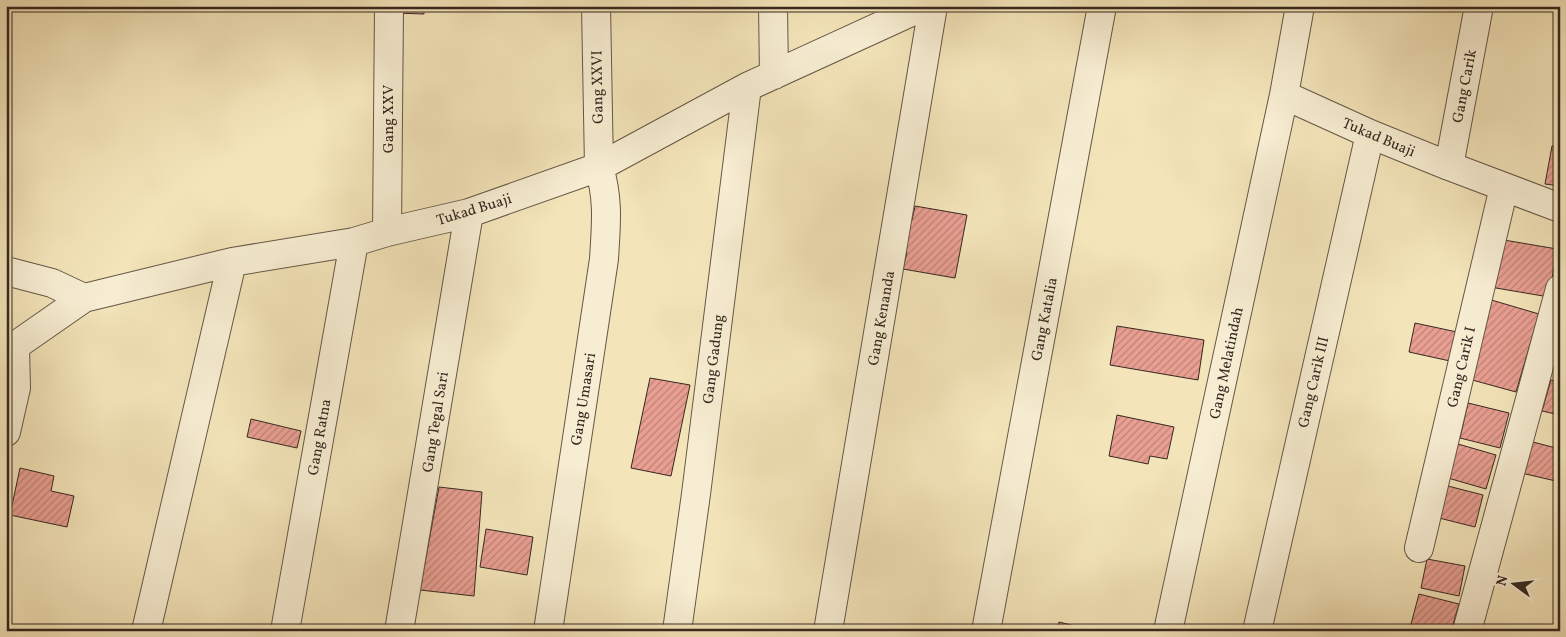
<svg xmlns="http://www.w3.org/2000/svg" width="1566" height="637" font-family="Vollkorn,serif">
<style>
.building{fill:url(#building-hatch);stroke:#362820}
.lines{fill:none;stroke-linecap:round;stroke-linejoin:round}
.street-casing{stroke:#655746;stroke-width:30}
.street{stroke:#f7edd2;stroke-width:28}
.labels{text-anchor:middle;stroke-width:4.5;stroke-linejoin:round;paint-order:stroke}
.street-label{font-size:15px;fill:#362820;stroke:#f7edd2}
</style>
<defs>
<pattern id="building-hatch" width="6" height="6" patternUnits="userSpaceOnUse" patternTransform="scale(1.25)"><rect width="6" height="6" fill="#e99f92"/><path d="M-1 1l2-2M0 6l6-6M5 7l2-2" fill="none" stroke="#be8277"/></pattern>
</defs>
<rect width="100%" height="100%" fill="#f3e4b9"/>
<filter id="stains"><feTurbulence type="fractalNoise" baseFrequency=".004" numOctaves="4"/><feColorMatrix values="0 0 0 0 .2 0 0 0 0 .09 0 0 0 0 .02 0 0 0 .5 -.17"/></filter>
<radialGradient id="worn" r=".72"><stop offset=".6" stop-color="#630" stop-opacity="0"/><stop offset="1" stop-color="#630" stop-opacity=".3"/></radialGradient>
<path class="building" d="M394 6H424V14L394 13Z
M1552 146 1560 147V186L1545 184Z
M915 206 967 215 955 278 903 269 907 252 899 251 905 219 912 220Z
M1498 239 1557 249 1549 297 1490 287Z
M1488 299 1539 314 1516 392 1465 378Z
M1415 323 1457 332 1450 361 1409 352Z
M1117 326 1204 340 1198 380 1110 365Z
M650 378 690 385 671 476 631 468Z
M1551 380 1560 382V415L1542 411Z
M1468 403 1509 413 1500 448 1460 438Z
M1117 415 1174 427 1167 459 1150 456 1148 464 1109 456Z
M251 419 301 431 297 448 247 437Z
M1525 440 1560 449V482L1517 472Z
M1451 442 1496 455 1486 489 1441 476Z
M20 468 54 476 51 491 74 496 67 527 10 515Z
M1444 485 1483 495 1475 527 1435 517Z
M439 487 482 492 474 596 420 590Z
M486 529 533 537 527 575 480 567Z
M1427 559 1465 566 1459 596 1421 588Z
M1419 594 1459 604 1451 631H1418L1410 628Z
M1059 622 1095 631H1057Z"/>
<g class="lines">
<defs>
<path id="street" d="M773 6 774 75
M1284 95 1370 134 1449 166 1560 208
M1449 166 1479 6
M387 232 389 6
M6 271 52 283 84 298
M6 349 15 346 84 298 232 262 354 242 387 232 469 213 599 167 747 87 924 6
M6 432 16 388 15 346
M1419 548 1504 187
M146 631 232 262
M285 631 354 242
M399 631 469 213
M548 631 604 259C606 225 609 200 599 167L596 6
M677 631 696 494 747 87
M828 631 933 6
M986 631 1102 6
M1168 631 1284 95 1300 6
M1257 631 1370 134
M1467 631 1560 289"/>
</defs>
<use href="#street" class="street-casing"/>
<use href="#street" class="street"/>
</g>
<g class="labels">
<g class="street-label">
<text transform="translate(1464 86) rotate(-79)" y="5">Gang Carik</text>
<text transform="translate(597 87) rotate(-91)" y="5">Gang XXVI</text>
<text transform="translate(388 119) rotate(-90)" y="5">Gang XXV</text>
<text transform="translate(1379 137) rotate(23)" y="5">Tukad Buaji</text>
<text transform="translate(474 209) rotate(-17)" y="5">Tukad Buaji</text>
<text transform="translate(881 318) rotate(-80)" y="5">Gang Kenanda</text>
<text transform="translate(1044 319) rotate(-79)" y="5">Gang Katalia</text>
<text transform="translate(713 359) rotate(-83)" y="5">Gang Gadung</text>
<text transform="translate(1226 363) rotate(-78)" y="5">Gang Melatindah</text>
<text transform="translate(1461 367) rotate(-77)" y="5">Gang Carik I</text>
<text transform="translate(1313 382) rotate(-77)" y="5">Gang Carik III</text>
<text transform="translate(583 399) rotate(-81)" y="5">Gang Umasari</text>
<text transform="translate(435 422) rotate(-81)" y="5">Gang Tegal Sari</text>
<text transform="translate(319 437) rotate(-80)" y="5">Gang Ratna</text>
</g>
</g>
<rect width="1566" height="637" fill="none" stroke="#f3e4b9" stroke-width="25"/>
<rect x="8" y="8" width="1551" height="622" fill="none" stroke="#362820" stroke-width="2.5"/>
<rect x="12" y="12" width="1541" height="612" fill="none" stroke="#362820"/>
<g transform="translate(1514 584) rotate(285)" stroke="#f7edd2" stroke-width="4" paint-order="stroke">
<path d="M0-4L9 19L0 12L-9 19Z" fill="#362820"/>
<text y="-8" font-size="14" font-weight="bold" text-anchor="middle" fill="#362820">N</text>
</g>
<rect width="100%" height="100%" filter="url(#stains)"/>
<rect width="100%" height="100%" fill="url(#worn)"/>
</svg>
